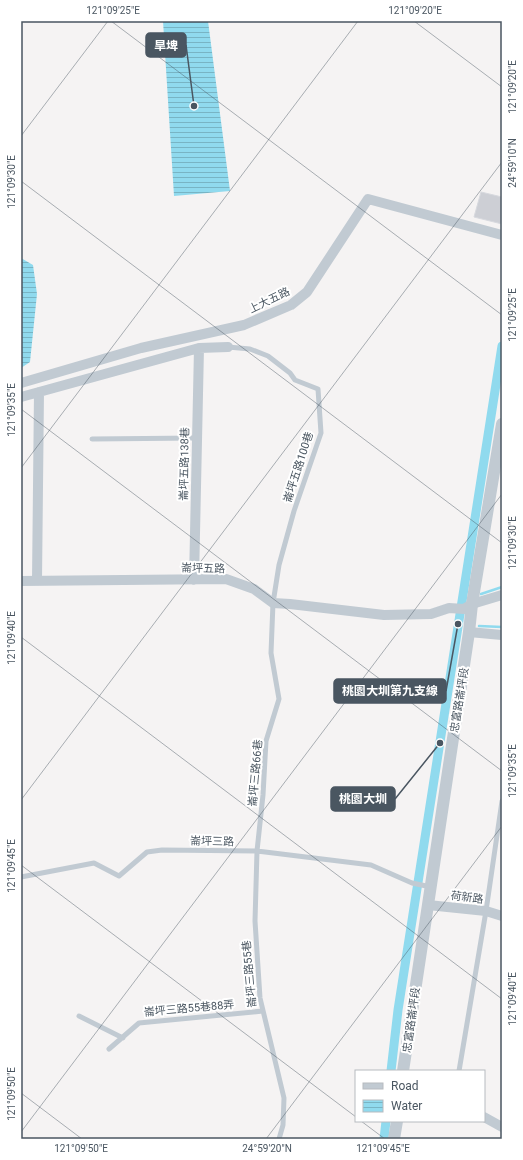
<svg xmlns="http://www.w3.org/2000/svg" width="523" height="1160" font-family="Roboto,'Noto Sans TC',sans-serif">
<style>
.water{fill:url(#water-rules)}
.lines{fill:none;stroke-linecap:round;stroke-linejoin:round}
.stream{stroke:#90daee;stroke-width:2.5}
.canal{stroke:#90daee;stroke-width:9}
.building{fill:#cdcfd5;stroke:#d7d9de}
.service{stroke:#c1cad2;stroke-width:5}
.minor{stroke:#c1cad2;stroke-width:10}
.tertiary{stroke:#c1cad2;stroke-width:12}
.ticks{fill:none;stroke:#4a5661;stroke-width:1;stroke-opacity:0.45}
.labels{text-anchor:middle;stroke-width:4;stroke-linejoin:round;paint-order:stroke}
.street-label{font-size:11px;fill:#4a5661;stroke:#fff}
.leader{fill:none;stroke:#4a5661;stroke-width:1.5}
.callout-dot{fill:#4a5661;stroke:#fff;stroke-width:1.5}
.callout{fill:#4a5661;stroke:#4a5661;stroke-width:1.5}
.callout-label{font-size:12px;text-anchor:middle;font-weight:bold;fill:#fff}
.neatline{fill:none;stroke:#4a5661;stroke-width:1.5}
.ticks-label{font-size:10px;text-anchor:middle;fill:#4a5661}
</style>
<defs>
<pattern id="water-rules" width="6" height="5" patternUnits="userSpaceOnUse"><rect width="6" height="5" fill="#90daee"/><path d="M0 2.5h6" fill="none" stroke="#78b4c4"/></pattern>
</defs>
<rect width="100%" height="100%" fill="#f5f3f3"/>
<path class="water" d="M163 21H208L230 191 174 196Z
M21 258 33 265 37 294 30 362 21 368Z"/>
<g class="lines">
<path class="stream" d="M481 594 502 587
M462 599 466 598
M458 624H462
M479 626 502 627"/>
<path class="canal" d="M391 1071 398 1010 502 346
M384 1139 386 1121"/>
</g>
<path class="building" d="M481 192 502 197V224L474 217Z"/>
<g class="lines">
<path class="service" d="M228 347 250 349 268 356 290 373 295 380 318 389 321 433 294 511 279 565 273 603 271 653 279 699 266 741 263 795 257 851 255 921 260 998 284 1098 283 1125 279 1139
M92 439 197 438
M21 877 94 863 119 876 147 852 162 850 257 851 371 865 412 883 431 887
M79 1016 123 1038
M109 1049 139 1023 263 1011
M459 1071 486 911 502 801"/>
<path class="minor" d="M21 383 141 348 244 325 291 305 307 292 368 199 502 235
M21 397 199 348 228 347
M194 580 199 348
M21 581 226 579 254 589 273 603 290 604 384 615 431 614 449 608 464 609 472 604 502 595
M37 581 39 392
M469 632 502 635
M428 905 486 911 502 916
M484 1117 502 1127"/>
<path class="tertiary" d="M403 1071 469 632 472 604 502 424
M394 1139 397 1121"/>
</g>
<path class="ticks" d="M111 21 502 315M414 21 502 87M21 136 108 21M21 181 502 543M21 409 502 771M21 468 358 21M21 637 502 999M21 800 502 162M21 865 356 1117M21 1093 82 1139M361 1121 385 1139M21 1132 502 494M266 1139 502 826"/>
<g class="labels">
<g class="street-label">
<text transform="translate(269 300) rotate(-26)" y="4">上大五路</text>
<text transform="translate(184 464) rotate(-89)" y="4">崙坪五路138巷</text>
<text transform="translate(298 467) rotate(-72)" y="4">崙坪五路100巷</text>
<text transform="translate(203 568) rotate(1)" y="4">崙坪五路</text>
<text transform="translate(459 700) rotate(-81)" y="4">忠富路崙坪段</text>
<text transform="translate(255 773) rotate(-85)" y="4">崙坪三路66巷</text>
<text transform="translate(212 841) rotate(1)" y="4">崙坪三路</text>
<text transform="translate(467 897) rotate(7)" y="4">荷新路</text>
<text transform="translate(249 974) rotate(-95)" y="4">崙坪三路55巷</text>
<text transform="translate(189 1008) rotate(-5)" y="4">崙坪三路55巷88弄</text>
<text transform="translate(411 1020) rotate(-82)" y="4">忠富路崙坪段</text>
</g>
</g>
<path class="leader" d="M194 106L186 45M458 624L446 691M440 743L395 799"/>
<g class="callout-dot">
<circle cx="194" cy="106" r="4"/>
<circle cx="458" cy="624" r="4"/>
<circle cx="440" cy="743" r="4"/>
</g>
<g class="callout">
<rect x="146" y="33" width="40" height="24" rx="4"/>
<rect x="334" y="679" width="112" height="24" rx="4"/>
<rect x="331" y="787" width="64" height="24" rx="4"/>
</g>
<g class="callout-label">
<text x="166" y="50">旱埤</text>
<text x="390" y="695">桃園大圳第九支線</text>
<text x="363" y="803">桃園大圳</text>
</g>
<rect width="523" height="1160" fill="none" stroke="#ffffff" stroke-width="44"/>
<rect x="355" y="1070" width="130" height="52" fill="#ffffff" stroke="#b7bbc0"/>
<rect x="363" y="1083" width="20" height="6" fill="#c1cad2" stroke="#b7bbc0"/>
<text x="391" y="1090" font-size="12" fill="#4a5661">Road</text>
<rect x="363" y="1100" width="20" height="12" fill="url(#water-rules)" stroke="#b7bbc0"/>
<text x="391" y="1110" font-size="12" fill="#4a5661">Water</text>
<rect x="22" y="22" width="479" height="1116" class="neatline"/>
<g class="ticks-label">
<text x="113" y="14">121°09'25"E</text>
<text x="415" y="14">121°09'20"E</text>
<text transform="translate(512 87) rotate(-90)" y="4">121°09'20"E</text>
<text transform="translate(512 163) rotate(-90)" y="4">24°59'10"N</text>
<text transform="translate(11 182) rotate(-90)" y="4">121°09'30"E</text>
<text transform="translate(512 315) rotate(-90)" y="4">121°09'25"E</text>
<text transform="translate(11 410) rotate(-90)" y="4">121°09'35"E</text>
<text transform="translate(512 543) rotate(-90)" y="4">121°09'30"E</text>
<text transform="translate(11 638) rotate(-90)" y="4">121°09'40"E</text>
<text transform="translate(512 771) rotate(-90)" y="4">121°09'35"E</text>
<text transform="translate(11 866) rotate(-90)" y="4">121°09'45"E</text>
<text transform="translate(512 999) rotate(-90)" y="4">121°09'40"E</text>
<text transform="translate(11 1094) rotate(-90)" y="4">121°09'50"E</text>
<text x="81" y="1152">121°09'50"E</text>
<text x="267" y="1152">24°59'20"N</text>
<text x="383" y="1152">121°09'45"E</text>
</g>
</svg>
